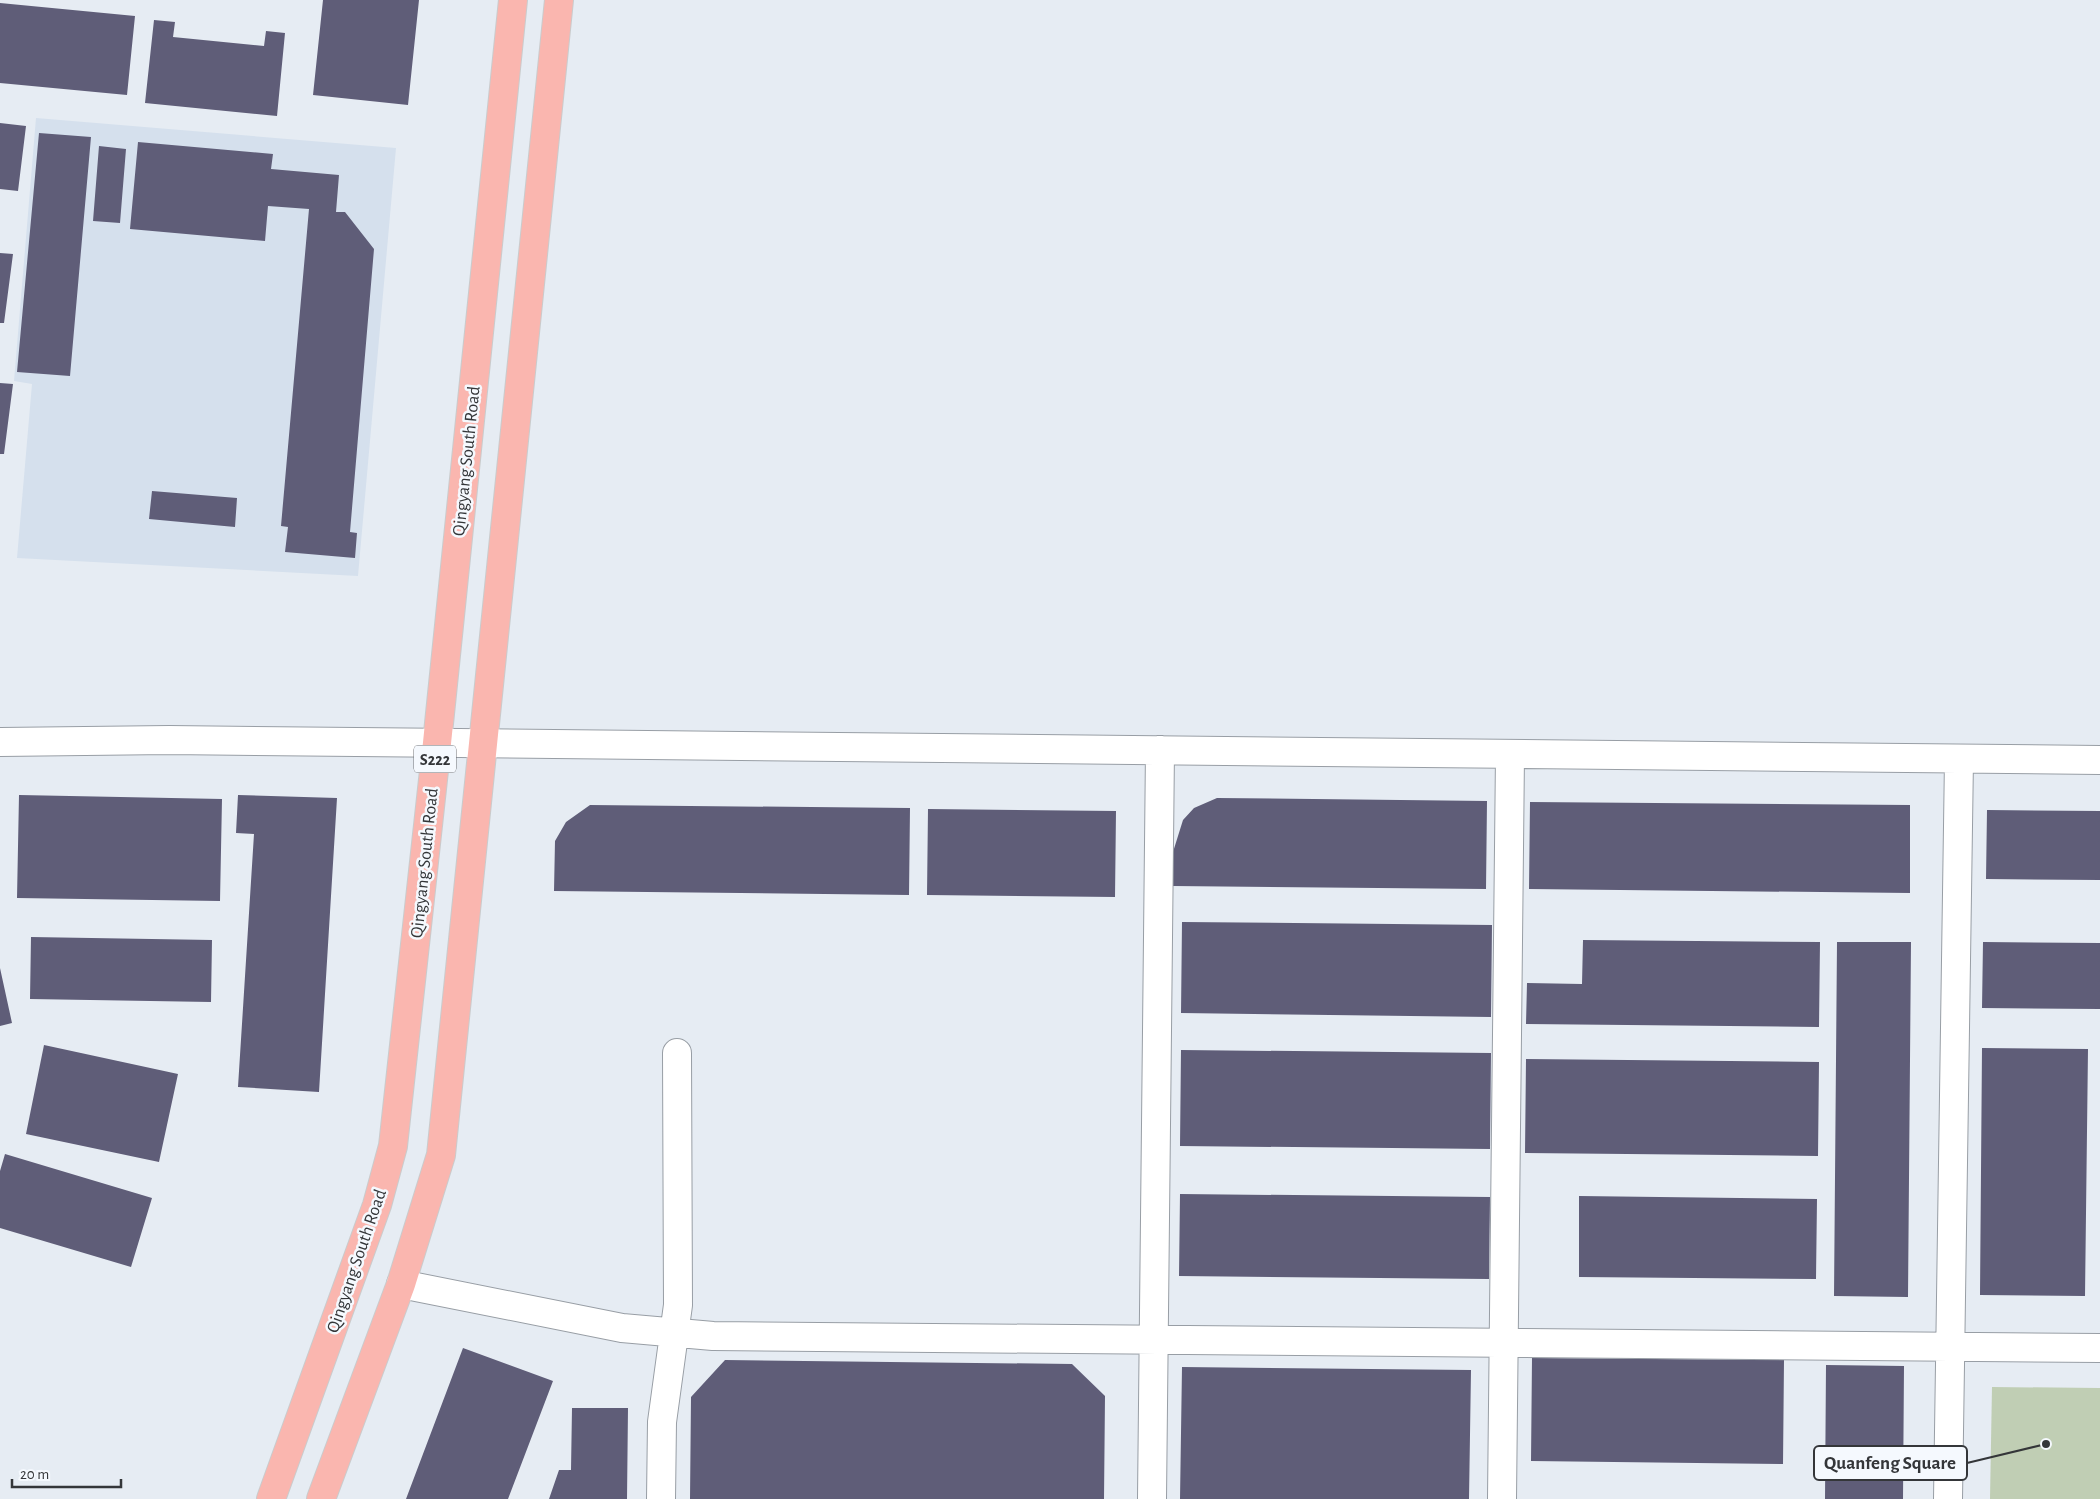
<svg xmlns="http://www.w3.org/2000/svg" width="2100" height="1499" font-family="'Alegreya Sans',sans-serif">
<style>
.built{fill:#d5e0ed}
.green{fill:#c0ceb4}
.building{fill:#5f5d78}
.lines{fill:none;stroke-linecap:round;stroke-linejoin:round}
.minor-casing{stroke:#989ea5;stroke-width:30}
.major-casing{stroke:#cacbcc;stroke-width:30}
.minor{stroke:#fff;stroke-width:28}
.major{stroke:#fab6af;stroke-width:28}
.labels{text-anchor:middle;stroke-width:5;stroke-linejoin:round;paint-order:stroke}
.shield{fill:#f5f9fe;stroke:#6e7074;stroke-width:1}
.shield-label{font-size:16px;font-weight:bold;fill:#343639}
.street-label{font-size:18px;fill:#343639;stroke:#f5f9fe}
.leader{fill:none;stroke:#343639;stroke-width:2}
.callout-dot{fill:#343639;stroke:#f5f9fe;stroke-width:2}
.callout{fill:#f5f9fe;stroke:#343639;stroke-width:2}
.callout-label{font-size:19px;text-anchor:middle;font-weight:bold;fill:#343639}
</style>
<rect width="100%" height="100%" fill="#e6ecf3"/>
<path class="built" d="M36 118 396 148 358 576 17 558 32 384 14 381Z"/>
<path class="green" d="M1992 1387 2100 1388V1499H1990Z"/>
<path class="building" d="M323 0H419L408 105 313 95Z
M0 3 135 16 127 95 0 83Z
M154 20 175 22 173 37 264 46 266 31 285 33 277 116 145 103Z
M0 123 26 126 18 191 0 189Z
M39 133 91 137 70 376 17 372Z
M138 142 273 154 271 169 339 175 336 212H345L374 249 350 532 357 533 355 558 285 552 288 527 281 526 309 209 268 206 265 241 130 229Z
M99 146 126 149 120 223 93 221Z
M0 253 13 254 4 323H0Z
M0 383 13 384 4 454H0Z
M152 491 237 498 235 527 149 519Z
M19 795 222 799 220 901 17 898Z
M238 795 337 798 319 1092 238 1087 254 834 236 833Z
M1217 798 1487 801 1486 889 1173 886V852L1183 820 1194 808Z
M1530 802 1910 805V893L1529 889Z
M590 805 910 808 909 895 554 891 555 841 566 822Z
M928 809 1116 811 1115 897 927 895Z
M1987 810 2100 811V880L1986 879Z
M1182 922 1492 925 1491 1017 1181 1013Z
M31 937 212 940 211 1002 30 999Z
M1583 940 1820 942 1819 1027 1526 1024 1527 983 1582 984Z
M1837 942H1911L1908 1297 1834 1296Z
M1983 942 2100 943V1009L1982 1008Z
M0 968 12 1023 0 1026Z
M44 1045 178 1074 159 1162 26 1134Z
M1982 1048 2088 1049 2085 1296 1980 1295Z
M1181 1050 1491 1053 1490 1149 1180 1146Z
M1526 1059 1819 1062 1818 1156 1525 1153Z
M5 1154 152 1198 131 1267 0 1228V1171Z
M1180 1194 1490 1197 1489 1279 1179 1276Z
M1579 1196 1817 1199 1816 1279 1579 1277Z
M463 1348 553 1381 508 1499H406Z
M1532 1358 1784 1360 1783 1464 1531 1461Z
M725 1360 1072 1364 1105 1396 1104 1499H690L691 1397Z
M1826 1365 1904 1366 1903 1499H1825Z
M1182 1367 1471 1370 1469 1499H1180Z
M572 1408H628L627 1499H549L559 1470H571Z"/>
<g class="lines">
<defs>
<path id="minor" d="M0 742 169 740 2100 760
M401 1284 622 1328 713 1336 2100 1348
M661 1499 662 1422 678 1305 677 1053
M1152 1499 1160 750
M1502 1499 1510 755
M1948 1499 1959 759"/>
<path id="major" d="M271 1499 377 1205 393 1146 437 743 513 0
M321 1499 401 1284 441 1155 559 0"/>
</defs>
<use href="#minor" class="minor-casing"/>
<use href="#major" class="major-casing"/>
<use href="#minor" class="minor"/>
<use href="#major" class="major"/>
</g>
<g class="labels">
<rect class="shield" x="414" y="745.5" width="42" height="27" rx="4"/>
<g class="shield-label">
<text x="435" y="765">S222</text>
</g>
<g class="street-label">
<text transform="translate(466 461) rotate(-84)" y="6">Qingyang South Road</text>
<text transform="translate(424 863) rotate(-84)" y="6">Qingyang South Road</text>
<text transform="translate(356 1261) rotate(-71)" y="6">Qingyang South Road</text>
</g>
</g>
<path class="leader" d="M2046 1444L1967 1463"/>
<circle class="callout-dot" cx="2046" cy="1444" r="5"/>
<rect class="callout" x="1814" y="1446" width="153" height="34" rx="5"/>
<g class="callout-label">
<text x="1890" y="1469">Quanfeng Square</text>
</g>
<path d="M12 1479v8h109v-8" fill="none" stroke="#343639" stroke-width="2.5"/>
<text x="20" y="1479" font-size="15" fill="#343639" stroke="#f5f9fe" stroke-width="4" paint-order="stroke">20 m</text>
</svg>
